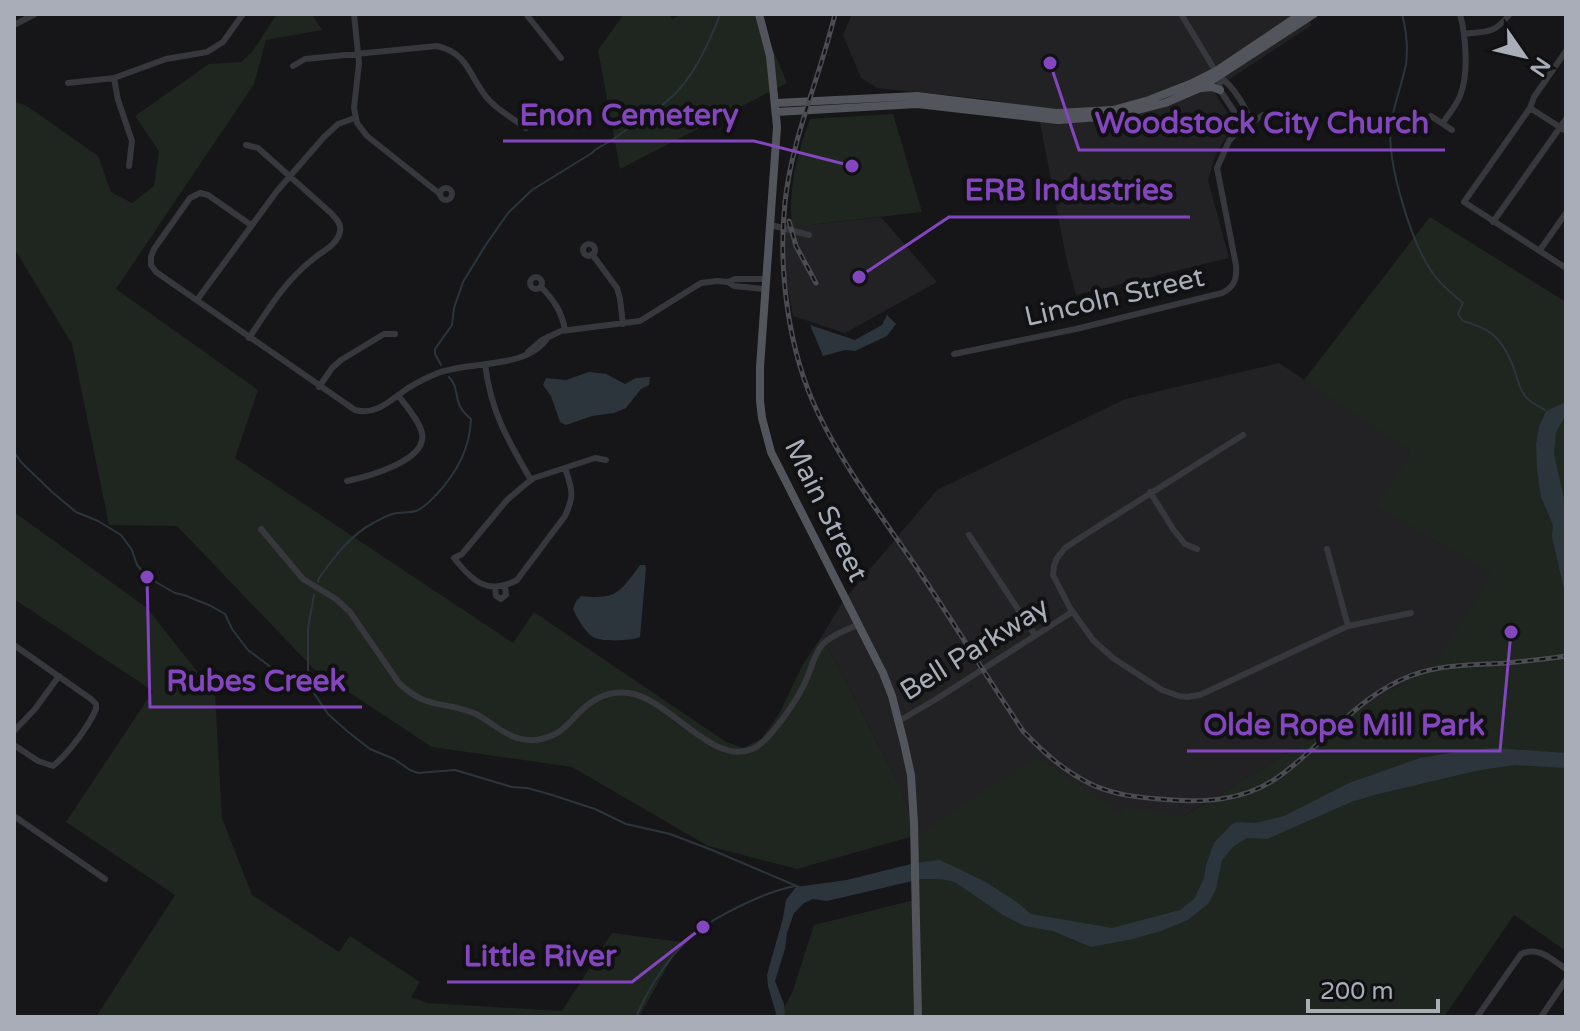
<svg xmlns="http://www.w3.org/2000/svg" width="1580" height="1031" font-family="'Varela Round',sans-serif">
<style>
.built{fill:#222225}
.green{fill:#1e261f}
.water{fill:#2c353c}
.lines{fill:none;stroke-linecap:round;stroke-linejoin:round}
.stream{stroke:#2c353c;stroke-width:2}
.minor{stroke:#37383d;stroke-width:6}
.major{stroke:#53555c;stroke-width:8}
.rail-casing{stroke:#4a4c52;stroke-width:5}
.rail{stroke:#111113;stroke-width:2;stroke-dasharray:6;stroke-linecap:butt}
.labels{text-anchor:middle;stroke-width:8;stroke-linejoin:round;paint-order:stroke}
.street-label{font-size:28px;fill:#a8adb8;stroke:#111113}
.leader{fill:none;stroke:#8446be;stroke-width:3}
.callout-dot{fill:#8446be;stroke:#111113;stroke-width:3}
.callout-label{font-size:30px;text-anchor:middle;font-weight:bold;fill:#8446be;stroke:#111113;stroke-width:8;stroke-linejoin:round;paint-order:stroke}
</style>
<rect width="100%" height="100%" fill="#161618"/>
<path class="built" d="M852 14H1304L1312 25 1213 90 1234 123 1215 156 1208 180 1229 258 1076 295 1066 257 1037 107 983 99 877 88 861 78 843 35Z
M881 217 937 282 845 333 793 316 785 271 786 224 792 227Z
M1279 363 1453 479 1503 579 1450 656 1152 835 917 834 895 776 822 636 843 601 937 490 1125 399Z"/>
<path class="green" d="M277 14H312L322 30 266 40 254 84 116 289 258 390 235 458 513 643 534 612 726 742 744 748 762 738 779 714 803 664 822 636 895 776 918 834 1038 757 1121 814 1124 807 1184 816 1434 665 1493 573 1376 507 1411 452 1304 380 1430 217 1566 302V951L1514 915 1444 1017H779L792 993 814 925 918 899 917 835 797 869 708 846 572 767 432 747 314 669 177 526 109 525 72 344 14 248V101L27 106 98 156 111 192 132 203 154 186 159 151 135 116 209 64 241 62 252 52Z
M624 14H669L672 19 682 14H758L787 83 620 169 598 50Z
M893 114 922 212 792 227C788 189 797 154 810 119Z
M14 512 147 608 215 694 222 818 252 895 339 952 350 936 420 982 411 997 427 1003 562 1011 612 933 681 942 639 1017H96L175 895 66 822 153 691 14 599Z"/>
<path class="water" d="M887 315 896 324 887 336 855 351 845 350 823 356 810 325 855 340 882 325Z
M589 372 606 374 625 384 636 378 650 377 649 385 641 389 626 408 614 413 592 416 566 425 560 422 551 396 543 385 546 378 566 380Z
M1566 402V415L1556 432 1554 454 1566 507V597L1552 537 1553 525 1541 497 1537 469 1536 444 1539 427 1546 411Z
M640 565H645L646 568 640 637C631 641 601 642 593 637 585 632 577 618 573 609L576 601 581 596C617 600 620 592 640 565Z
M1494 748 1566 753V768L1515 765 1480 770 1378 794 1351 802 1267 839 1247 838 1234 846 1222 860 1216 889 1209 903 1188 920 1161 931 1133 939 1091 947 1053 931 1024 926 1003 915 955 882 941 879H921L827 901 813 899 804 903 794 913 787 933 785 949 775 981 784 1004 785 1017H777L768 986 767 975 783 918 786 900 796 887 847 880 915 863 940 860 984 881 1017 902 1031 914 1112 928 1180 910 1194 899 1204 878 1206 865 1214 843 1232 824 1238 822 1255 823 1284 816 1349 783 1420 758 1457 752Z"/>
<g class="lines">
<path class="stream" d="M1402 14C1406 29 1408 48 1406 64 1402 84 1394 104 1391 124 1386 161 1411 242 1432 272 1440 284 1452 294 1463 303L1458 314 1463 321C1488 328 1499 335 1510 359 1517 373 1517 389 1529 400 1533 404 1540 407 1545 410
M441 365 435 354V349L452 325 454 308 463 282 485 246 508 213 532 190 592 153C597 147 601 147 607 143 616 138 624 131 633 125 669 103 687 87 705 49 711 37 716 27 720 14
M14 452 21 462 52 492 76 512 98 521 121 535 132 550 137 565 147 577 175 593 184 595 211 606 225 614 232 629 248 650 280 674H287L308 684 328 714 347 731 370 749 394 759 410 770 418 773 455 770 512 787 527 788 549 794 595 809 626 824 670 834 712 850 799 887
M318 582 319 578C334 557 351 534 375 522 380 519 386 516 392 514 400 512 409 513 416 511 424 508 430 501 436 495 456 474 470 449 471 419 450 402 462 391 449 377
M308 683V628L314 595
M636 1017C650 984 674 948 703 927 713 920 725 914 736 908 756 898 774 890 795 886"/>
<path class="minor" d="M354 14 359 63 354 108 357 123 367 136 440 194
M526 14 561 58
M1181 14 1219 77C1232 84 1249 110 1250 124L1241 122 1220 90 1219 77
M14 25 35 14
M1465 34C1487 31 1494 34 1509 15
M1566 51 1534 97 1530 108 1464 202 1566 268
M293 66 305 59 437 46C471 54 469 79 489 100 499 111 514 119 526 128
M114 78 118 100 132 141 129 166
M68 83 114 78 166 59 207 52 223 42 243 14
M1530 108 1566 131
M1431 116 1452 130
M1443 123C1448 115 1456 106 1460 96 1469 74 1466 37 1460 14
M246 145 258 148 331 213C337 220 343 225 339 235 335 246 321 252 312 260 285 281 268 310 249 338
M440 194a6 6 0 1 1 12 0a6 6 0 1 1-12 0Z
M1493 222 1566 119
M251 225 208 195 200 193 190 198 154 249 151 257V265L156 272 355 410C378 416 392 398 410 387 418 382 428 377 438 373 470 360 528 370 548 337
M771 225 809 235
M583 250a6 6 0 1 1 12 0a6 6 0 1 1-12 0Z
M1540 250 1566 213
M592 254 617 288 620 299 623 324
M530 283a6 6 0 1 1 12 0a6 6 0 1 1-12 0Z
M728 282 734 286 765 289
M541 287C554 300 562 312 565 330
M197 300 277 191 324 137 338 124 355 118
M528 352 542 340 561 331 640 321 701 283 717 281 728 282 735 279H765
M954 354 1076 329 1222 293C1235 287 1237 278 1236 265L1217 168 1229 141 1237 132 1263 115
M485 364C491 412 507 439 531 480
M319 387 332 368 341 360 384 334H395
M1243 435 1083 536 1065 548 1057 558 1054 566 1053 575 1070 608 1093 640 1113 658 1162 690 1179 696 1187 697 1200 695 1348 626 1411 613
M565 468C572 489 575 495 565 516L517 580C488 596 472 581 454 558L462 554 507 500 527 483 534 478 595 458 606 460
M347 481C366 477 428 461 422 433 419 420 406 406 398 395
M1150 492 1173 529 1185 544 1197 549
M261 529 303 579 336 599 350 612 399 683C428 711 444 700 476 714 490 721 502 734 518 738 529 742 542 740 553 735 561 732 566 726 572 720 588 702 604 690 629 693 670 699 712 766 752 749 769 743 800 696 807 678 812 667 814 655 822 645 831 635 847 630 859 624
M969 535 1035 635
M1327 549 1348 626
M495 588 496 596 501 599 506 595 505 587
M14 645 91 699 96 704V709C89 726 68 754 53 766L38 761 14 745
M899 721 938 698 1072 612
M14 731 35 709 59 676
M14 816 105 879
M1477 1017 1521 954C1539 946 1551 959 1566 969
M1541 1017 1566 980"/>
<path class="major" d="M759 14 770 56 777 127 760 367V401L762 418 771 452 883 673 892 696 904 743 911 775 914 823 918 1017
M1201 88 1212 87 1220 90
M776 103 917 96 1056 113 1113 110 1149 100 1190 84 1216 71 1301 14
M776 112 917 104 1058 120 1115 116 1165 103 1200 88 1314 14"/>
<defs>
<path id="rail" d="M835 14C820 77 792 137 785 202 778 270 788 352 819 415 845 469 883 518 917 568 953 622 987 677 1023 731 1044 753 1066 773 1095 786 1117 795 1135 797 1159 799 1202 803 1245 802 1281 775 1325 743 1358 696 1410 676 1441 664 1473 665 1506 663 1526 661 1546 659 1566 656
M789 221 796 246 816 283"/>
</defs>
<use href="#rail" class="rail-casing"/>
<use href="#rail" class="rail"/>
</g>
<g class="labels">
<g class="street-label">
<text transform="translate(1114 296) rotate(-13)" y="10">Lincoln Street</text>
<text transform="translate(827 510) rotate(64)" y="10">Main Street</text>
<text transform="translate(974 648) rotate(-32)" y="10">Bell Parkway</text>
</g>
</g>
<path class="leader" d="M852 166L754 141H503M1050 63L1079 150H1445M859 277L949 217H1190M147 577L150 707H362M1511 632L1500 751H1187M703 927L632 982H447"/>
<g class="callout-dot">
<circle cx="852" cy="166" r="8"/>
<circle cx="1050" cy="63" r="8"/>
<circle cx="859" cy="277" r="8"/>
<circle cx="147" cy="577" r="8"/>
<circle cx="1511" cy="632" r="8"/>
<circle cx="703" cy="927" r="8"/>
</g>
<g class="callout-label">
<text x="629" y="125">Enon Cemetery</text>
<text x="1262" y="133">Woodstock City Church</text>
<text x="1069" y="200">ERB Industries</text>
<text x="256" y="691">Rubes Creek</text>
<text x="1344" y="735">Olde Rope Mill Park</text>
<text x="540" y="966">Little River</text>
</g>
<rect width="1580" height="1031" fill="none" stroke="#a8adb8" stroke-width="32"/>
<g transform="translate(1524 56) rotate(124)" stroke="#111113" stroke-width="6" paint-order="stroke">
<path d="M0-6L14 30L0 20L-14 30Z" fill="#a8adb8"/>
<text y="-12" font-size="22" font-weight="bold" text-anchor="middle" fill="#a8adb8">N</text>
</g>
<path d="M1308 999v12h130v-12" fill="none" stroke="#a8adb8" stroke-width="4"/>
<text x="1320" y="999" font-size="24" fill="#a8adb8" stroke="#111113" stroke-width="6" paint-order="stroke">200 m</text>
</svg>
